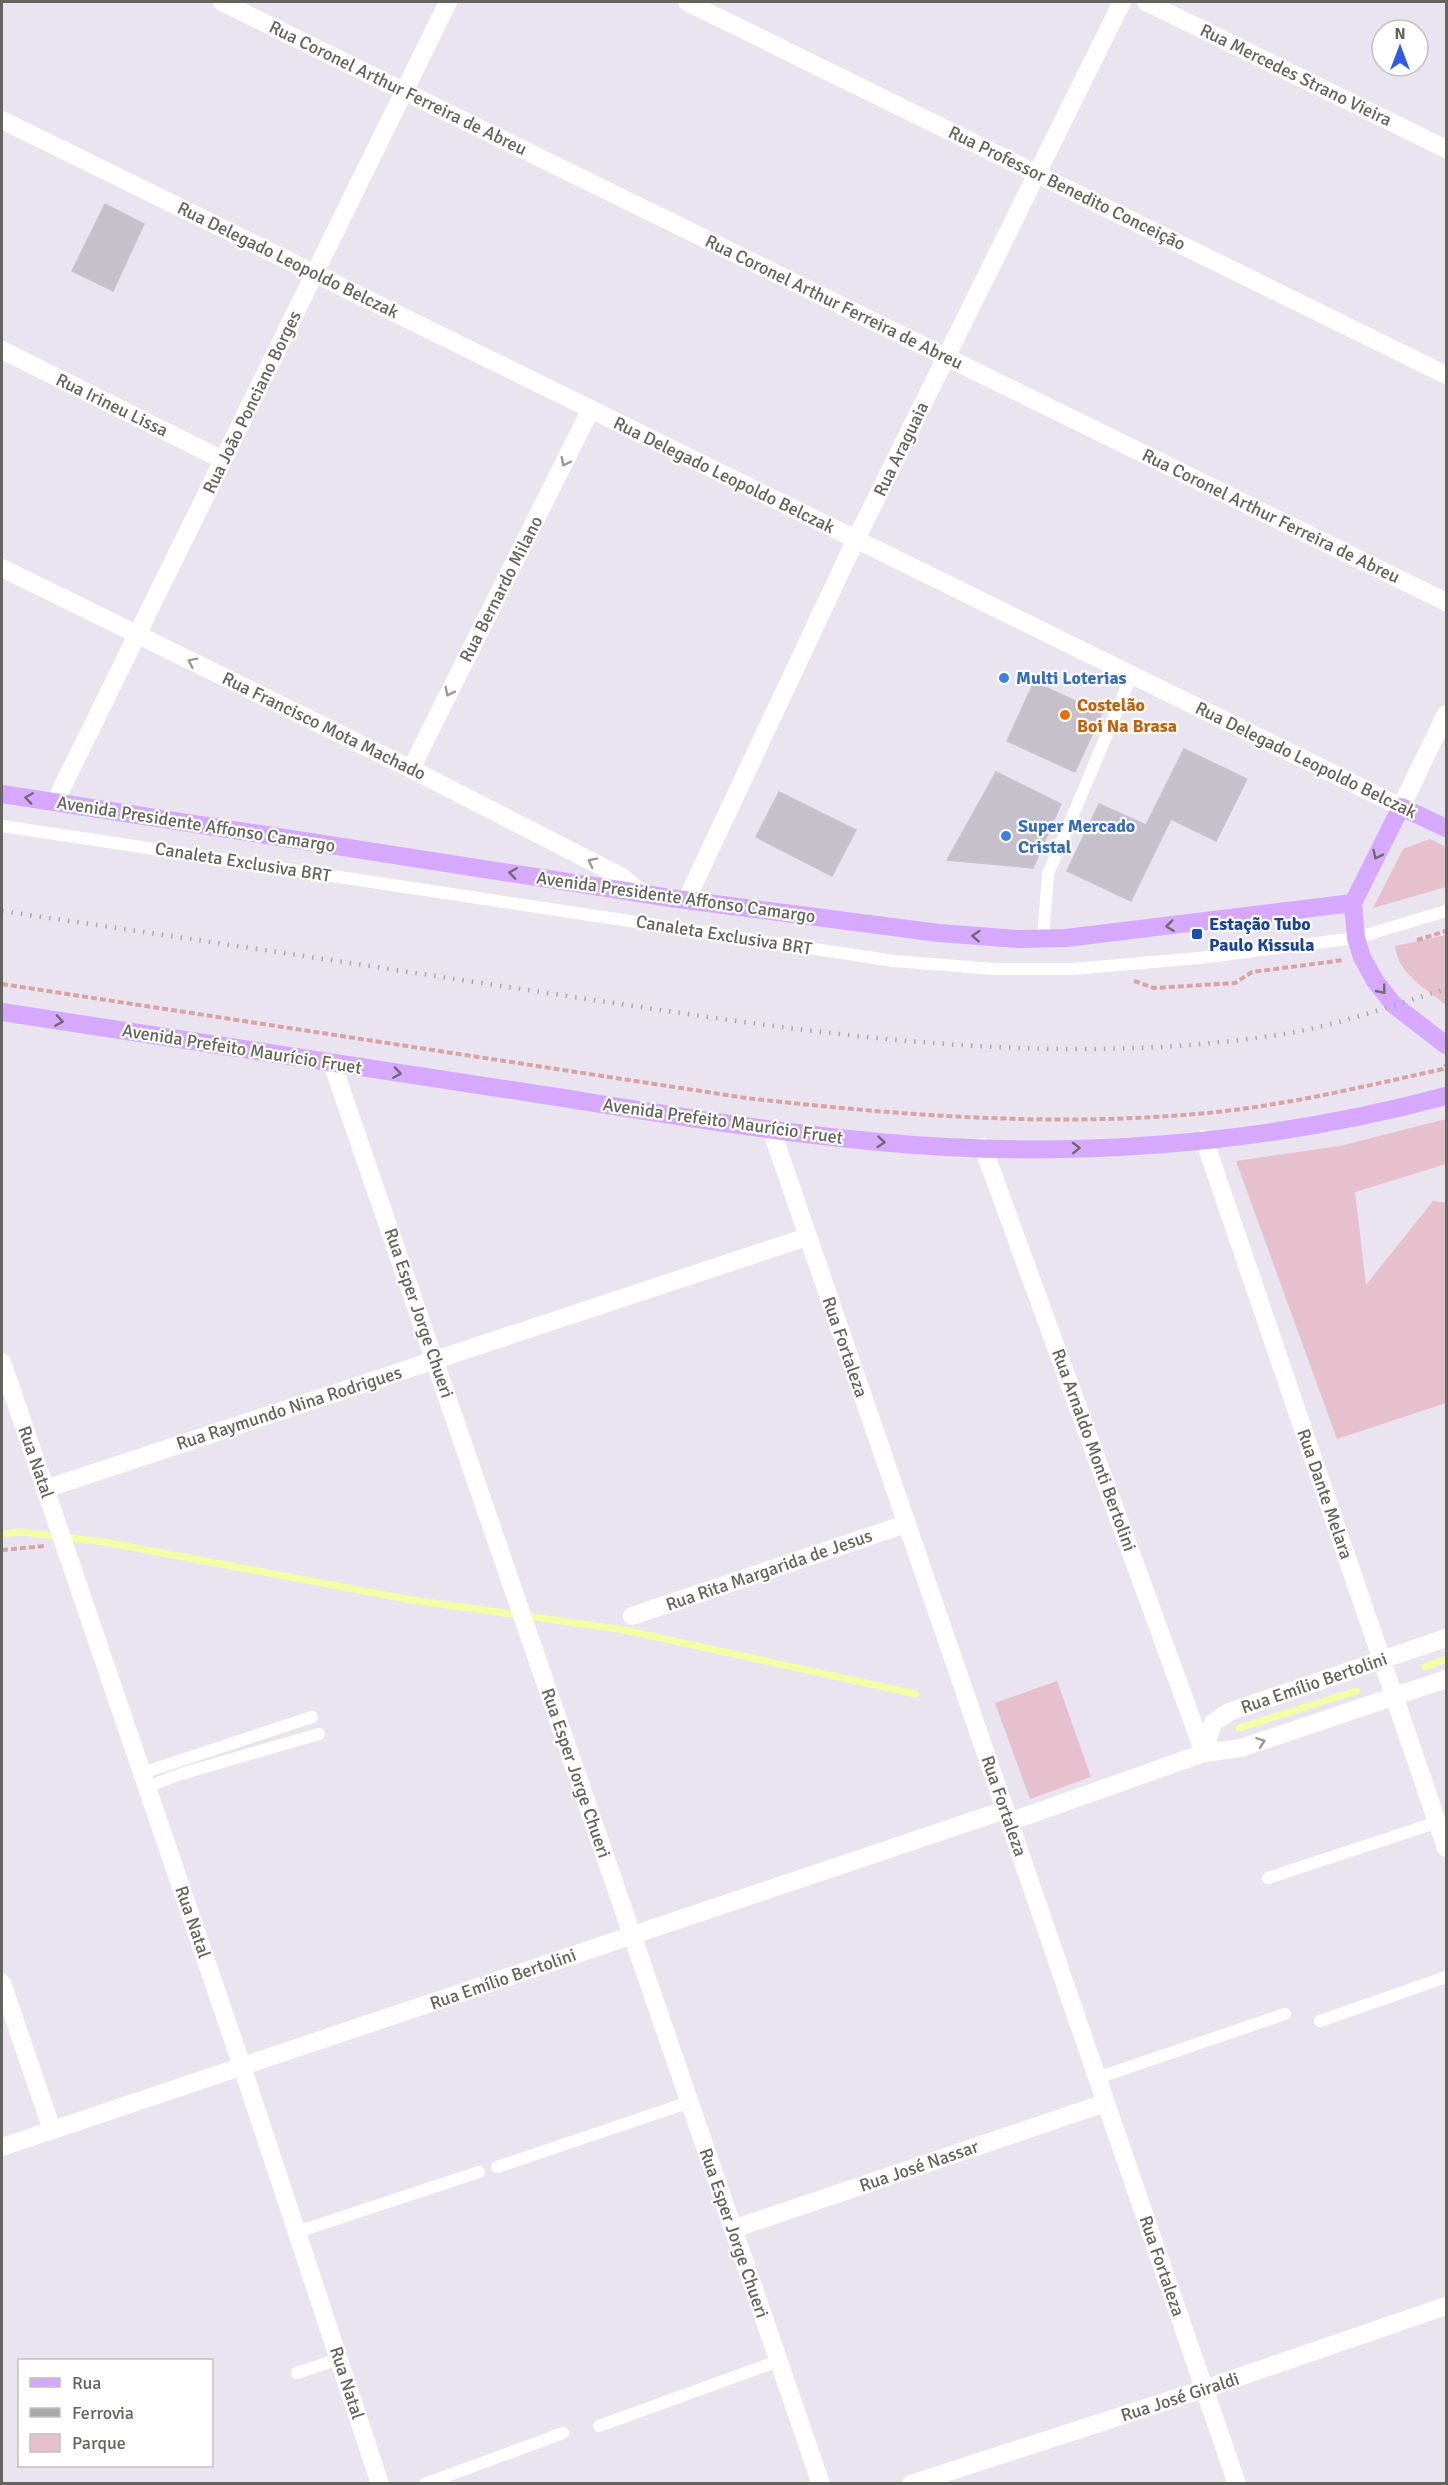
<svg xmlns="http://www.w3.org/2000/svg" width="1448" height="2485" font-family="Signika,sans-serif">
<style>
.green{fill:#e6c0cc}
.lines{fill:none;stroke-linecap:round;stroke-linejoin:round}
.stream{stroke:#f3ffa4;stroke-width:7}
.building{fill:#c5c0c9;stroke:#c9c2d3;stroke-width:1.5}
.path{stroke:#d8a3a6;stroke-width:4;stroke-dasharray:6 3;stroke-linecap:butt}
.service{stroke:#fff;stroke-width:12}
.minor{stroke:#fff;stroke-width:18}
.tertiary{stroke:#fff;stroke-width:18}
.primary{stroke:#d6a9ff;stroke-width:18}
.rail{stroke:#aaaba8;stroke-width:4.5;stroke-dasharray:1.5 8;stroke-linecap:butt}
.oneway{stroke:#9a9b95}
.oneway2{stroke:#6e6c6c}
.shop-dot{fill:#3f7fe0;stroke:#fff;stroke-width:2}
.food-dot{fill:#e8710a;stroke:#fff;stroke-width:2}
.transit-dot{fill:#1a4fb4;stroke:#fff;stroke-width:2}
.labels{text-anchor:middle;stroke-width:4.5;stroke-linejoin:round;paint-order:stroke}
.street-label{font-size:18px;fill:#63655c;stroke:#fff}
.shop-label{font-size:18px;font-weight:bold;fill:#366cbe;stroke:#fff;text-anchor:start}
.food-label{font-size:18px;font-weight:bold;fill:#c56008;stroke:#fff;text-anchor:start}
.transit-label{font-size:18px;font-weight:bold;fill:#164399;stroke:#fff;text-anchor:start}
</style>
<rect width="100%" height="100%" fill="#e9e4ef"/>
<path class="green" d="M1430 839 1446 847V887L1373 908 1403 849Z
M1446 935V1005C1426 989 1398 974 1395 946Z
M1446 1119V1164L1355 1192 1366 1285 1433 1201 1446 1203V1403L1337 1439 1236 1161 1340 1146Z
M1057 1681 1091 1777 1030 1799 995 1703Z"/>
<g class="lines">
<path class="stream" d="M2 1534 22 1532 104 1542 412 1600 624 1630 916 1694
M1425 1667 1446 1659
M1239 1728 1356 1691"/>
</g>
<path class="building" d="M105 204 144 224 113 291 72 271Z
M1034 682 1102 713 1075 772 1007 741Z
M1184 749 1247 779 1216 841 1171 819 1131 901 1067 871 1099 804 1146 825Z
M996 772 1061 804 1033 868 947 860Z
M779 792 856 830 832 876 756 837Z"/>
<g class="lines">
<path class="path" d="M1417 940 1446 931
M1134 981 1154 988 1235 983 1252 972 1344 960
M2 984 746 1098C896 1115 1046 1127 1196 1114 1280 1107 1361 1087 1443 1069L1446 1065
M2 1550 45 1546"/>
<path class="service" d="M2 826 894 961 995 969H1073L1199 958 1356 938 1446 911
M1043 939 1048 874 1132 675
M142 1773 312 1717
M147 1787 181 1774 319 1734
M1268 1878 1438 1822
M1320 2021 1446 1977
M1097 2078 1285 2014
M497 2167 690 2102
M297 2232 479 2172
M297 2373 339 2359
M599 2426 778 2361
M425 2484 563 2433"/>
<path class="minor" d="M222 2 1446 602
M687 2 1446 375
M1146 2 1446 149
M2 350 223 460
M411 769 591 409
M55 802 448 2
M686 901 856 539 1122 2
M332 1063 821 2484
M771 1129 1237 2484
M1204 1139 1446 1848
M983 1147 1204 1753
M45 1489 807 1237
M632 1616 906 1524
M1204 1753 1213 1723 1229 1712 1446 1638
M1009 1822 1204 1753 1241 1748 1446 1679
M2 1983 52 2130
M2 2147 1005 1810
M733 2229 1105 2103
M911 2484 1204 2389 1446 2306"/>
<path class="tertiary" d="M2 120 1401 807 1446 714
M2 568 411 769 622 877 641 893
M2 1362 242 2066 380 2484"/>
<path class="primary" d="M2 794 677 899 939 933 1018 939 1066 938 1353 903
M1446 828 1401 807 1353 903 1356 938 1362 957 1375 981 1394 1005 1446 1045
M2 1012C178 1039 354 1066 531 1093 647 1111 762 1131 879 1142 1067 1160 1264 1145 1446 1096"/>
<path class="rail" d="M2 911C186 938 370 966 554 994 794 1030 1040 1072 1284 1034 1339 1025 1393 1005 1446 989"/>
</g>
<defs><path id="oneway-chevron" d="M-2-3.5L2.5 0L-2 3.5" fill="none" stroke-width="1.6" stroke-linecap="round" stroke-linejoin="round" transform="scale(1.5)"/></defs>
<g class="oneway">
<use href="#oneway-chevron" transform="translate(565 462) rotate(117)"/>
<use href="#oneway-chevron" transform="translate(192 662) rotate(-154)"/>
<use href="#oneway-chevron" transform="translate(449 692) rotate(117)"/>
<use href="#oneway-chevron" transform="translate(592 862) rotate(-153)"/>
<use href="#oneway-chevron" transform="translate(1261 1742) rotate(-19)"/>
</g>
<g class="oneway2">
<use href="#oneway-chevron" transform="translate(29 798) rotate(-172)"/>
<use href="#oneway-chevron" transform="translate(1377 855) rotate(116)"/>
<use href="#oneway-chevron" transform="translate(513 873) rotate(-171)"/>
<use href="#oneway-chevron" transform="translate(1170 926) rotate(173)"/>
<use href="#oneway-chevron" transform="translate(976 936) rotate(-176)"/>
<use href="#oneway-chevron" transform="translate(1382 990) rotate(51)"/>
<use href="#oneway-chevron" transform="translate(59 1021) rotate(9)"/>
<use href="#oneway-chevron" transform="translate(397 1073) rotate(9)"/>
<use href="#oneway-chevron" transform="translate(881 1142) rotate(5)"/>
<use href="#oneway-chevron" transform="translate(1076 1148) rotate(-1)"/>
</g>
<g class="shop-dot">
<circle cx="1004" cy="678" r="6"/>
<circle cx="1006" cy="836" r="6"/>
</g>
<circle class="food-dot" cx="1065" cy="715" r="6"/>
<rect class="transit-dot" x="1191" y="928" width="12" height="12" rx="3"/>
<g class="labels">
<g class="street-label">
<text transform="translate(1296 75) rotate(26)" y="6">Rua Mercedes Strano Vieira</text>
<text transform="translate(398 88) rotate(26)" y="6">Rua Coronel Arthur Ferreira de Abreu</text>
<text transform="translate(1067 188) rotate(26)" y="6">Rua Professor Benedito Conceição</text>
<text transform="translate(288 260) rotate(26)" y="6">Rua Delegado Leopoldo Belczak</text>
<text transform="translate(834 302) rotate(26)" y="6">Rua Coronel Arthur Ferreira de Abreu</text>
<text transform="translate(252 402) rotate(-64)" y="6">Rua João Ponciano Borges</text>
<text transform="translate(112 405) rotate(26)" y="6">Rua Irineu Lissa</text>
<text transform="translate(901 449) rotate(-64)" y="6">Rua Araguaia</text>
<text transform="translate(724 475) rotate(26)" y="6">Rua Delegado Leopoldo Belczak</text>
<text transform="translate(1271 516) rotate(26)" y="6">Rua Coronel Arthur Ferreira de Abreu</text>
<text transform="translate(501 589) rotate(-63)" y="6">Rua Bernardo Milano</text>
<text transform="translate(324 726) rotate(26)" y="6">Rua Francisco Mota Machado</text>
<text transform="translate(1306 760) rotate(26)" y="6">Rua Delegado Leopoldo Belczak</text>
<text transform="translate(196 824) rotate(9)" y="6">Avenida Presidente Affonso Camargo</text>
<text transform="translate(243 862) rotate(9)" y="6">Canaleta Exclusiva BRT</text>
<text transform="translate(676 897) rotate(8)" y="6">Avenida Presidente Affonso Camargo</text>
<text transform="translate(724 935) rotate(9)" y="6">Canaleta Exclusiva BRT</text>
<text transform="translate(242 1049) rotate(9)" y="6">Avenida Prefeito Maurício Fruet</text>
<text transform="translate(723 1121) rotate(8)" y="6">Avenida Prefeito Maurício Fruet</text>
<text transform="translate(419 1313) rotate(71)" y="6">Rua Esper Jorge Chueri</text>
<text transform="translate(845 1347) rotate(71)" y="6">Rua Fortaleza</text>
<text transform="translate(289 1408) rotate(-18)" y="6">Rua Raymundo Nina Rodrigues</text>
<text transform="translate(1094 1450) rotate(70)" y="6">Rua Arnaldo Monti Bertolini</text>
<text transform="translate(36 1462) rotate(71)" y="6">Rua Natal</text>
<text transform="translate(1325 1494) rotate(71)" y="6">Rua Dante Melara</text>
<text transform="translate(769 1570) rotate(-19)" y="6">Rua Rita Margarida de Jesus</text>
<text transform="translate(1314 1683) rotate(-19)" y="6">Rua Emílio Bertolini</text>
<text transform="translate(576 1773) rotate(71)" y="6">Rua Esper Jorge Chueri</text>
<text transform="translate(1004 1806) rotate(71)" y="6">Rua Fortaleza</text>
<text transform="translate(193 1922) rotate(71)" y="6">Rua Natal</text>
<text transform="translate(503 1979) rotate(-19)" y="6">Rua Emílio Bertolini</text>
<text transform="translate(919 2166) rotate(-19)" y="6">Rua José Nassar</text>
<text transform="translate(734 2233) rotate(71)" y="6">Rua Esper Jorge Chueri</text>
<text transform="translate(1162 2266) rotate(71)" y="6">Rua Fortaleza</text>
<text transform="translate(347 2383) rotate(72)" y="6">Rua Natal</text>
<text transform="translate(1180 2397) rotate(-18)" y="6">Rua José Giraldi</text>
</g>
<g class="shop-label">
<text x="1016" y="684">Multi Loterias</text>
<text x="1018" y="832">Super Mercado<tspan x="1018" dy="21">Cristal</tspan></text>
</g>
<g class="food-label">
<text x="1077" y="711">Costelão<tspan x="1077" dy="21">Boi Na Brasa</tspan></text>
</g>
<g class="transit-label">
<text x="1209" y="930">Estação Tubo<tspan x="1209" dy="21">Paulo Kissula</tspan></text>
</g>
</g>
<rect width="1448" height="2485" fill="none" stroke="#63655c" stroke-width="6"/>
<rect x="18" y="2359" width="195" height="108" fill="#ffffff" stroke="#c1c1be" stroke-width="1.5"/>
<rect x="30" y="2378" width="30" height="9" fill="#d6a9ff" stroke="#c1c1be" stroke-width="1.5"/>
<text x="72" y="2389" font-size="18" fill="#63655c">Rua</text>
<rect x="30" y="2408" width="30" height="9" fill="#aaaba8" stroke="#c1c1be" stroke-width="1.5"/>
<text x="72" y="2419" font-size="18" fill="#63655c">Ferrovia</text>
<rect x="30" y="2434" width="30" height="18" fill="#e6c0cc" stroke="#c1c1be" stroke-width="1.5"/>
<text x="72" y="2449" font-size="18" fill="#63655c">Parque</text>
<g transform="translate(1400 48)"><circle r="28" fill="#ffffff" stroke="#c1c1be" stroke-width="1.5"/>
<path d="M0-4.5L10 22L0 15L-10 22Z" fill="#2f5aea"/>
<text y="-9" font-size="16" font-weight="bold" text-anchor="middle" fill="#63655c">N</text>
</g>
</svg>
